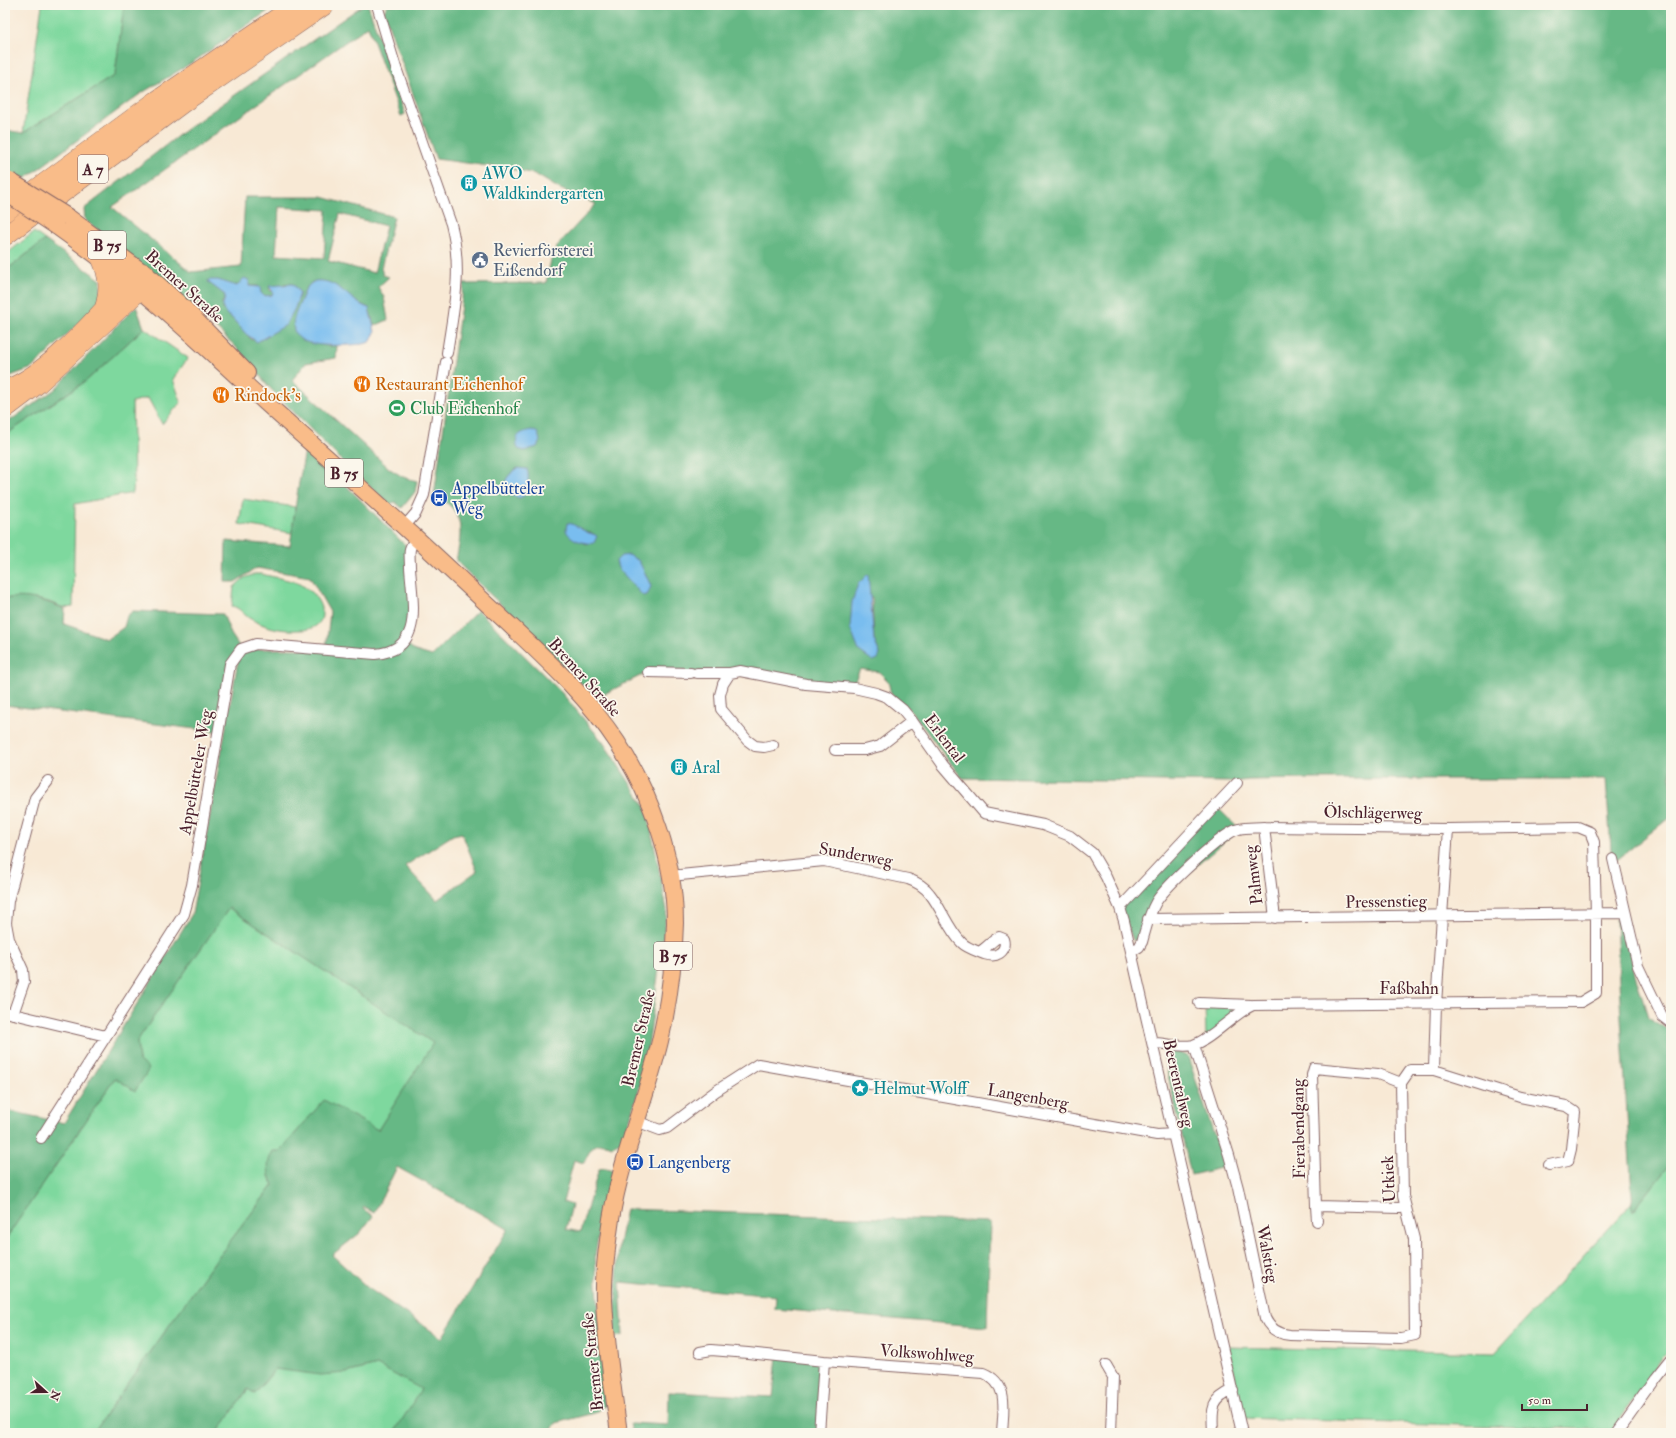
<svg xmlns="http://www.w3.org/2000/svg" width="1676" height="1438" font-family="'IM FELL Double Pica',serif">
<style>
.green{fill:#7ed89e;stroke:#647c64}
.forest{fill:#66b885;stroke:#586c58;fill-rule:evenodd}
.water{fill:#79bdef;stroke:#626e8d}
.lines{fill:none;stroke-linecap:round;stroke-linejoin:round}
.street-casing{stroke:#876666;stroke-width:12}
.primary-casing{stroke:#876666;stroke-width:18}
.highway-casing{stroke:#876666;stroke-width:20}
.street{stroke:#fff;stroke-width:10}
.primary{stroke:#f9bc89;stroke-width:16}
.highway{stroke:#f9bc89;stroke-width:19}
.primary-bridge-casing{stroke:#876666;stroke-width:18;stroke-linecap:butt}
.primary-bridge{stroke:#f9bc89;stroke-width:16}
.labels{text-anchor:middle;stroke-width:3.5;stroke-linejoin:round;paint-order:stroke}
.shield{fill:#fbf7ec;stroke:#7f6065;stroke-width:1}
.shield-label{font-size:16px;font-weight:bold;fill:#4a1f2b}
.culture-label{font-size:17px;fill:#0d838f;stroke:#fbf7ec;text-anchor:start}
.service-label{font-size:17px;fill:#4e5e75;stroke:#fbf7ec;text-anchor:start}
.street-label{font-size:17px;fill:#4a1f2b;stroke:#fbf7ec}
.food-label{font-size:17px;fill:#c56008;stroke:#fbf7ec;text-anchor:start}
.leisure-label{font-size:17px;fill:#27864d;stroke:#fbf7ec;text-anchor:start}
.transit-label{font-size:17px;fill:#164399;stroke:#fbf7ec;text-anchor:start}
</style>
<rect width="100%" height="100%" fill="#fbf7ec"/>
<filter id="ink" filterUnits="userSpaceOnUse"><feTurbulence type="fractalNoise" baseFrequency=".025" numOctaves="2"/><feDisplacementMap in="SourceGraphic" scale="8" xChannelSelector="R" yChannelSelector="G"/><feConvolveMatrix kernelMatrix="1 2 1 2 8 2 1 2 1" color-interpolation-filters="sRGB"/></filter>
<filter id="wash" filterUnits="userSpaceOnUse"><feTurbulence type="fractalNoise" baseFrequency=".012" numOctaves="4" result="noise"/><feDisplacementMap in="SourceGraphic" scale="16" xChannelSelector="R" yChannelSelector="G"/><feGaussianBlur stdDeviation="0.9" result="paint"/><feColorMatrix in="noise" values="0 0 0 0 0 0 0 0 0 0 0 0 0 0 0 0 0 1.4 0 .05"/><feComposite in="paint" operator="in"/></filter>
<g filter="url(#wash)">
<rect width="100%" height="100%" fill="#f8e9d5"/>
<path class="green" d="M42 5H124L115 75 23 133Z
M34 232 45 240 5 271V255Z
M144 328 188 358 173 379 181 402 162 424 148 398 132 402 134 478 133 493 75 504 73 607C62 609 60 606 49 602 39 599 16 596 5 599V435L86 381Z
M243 499 295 507 292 533 239 524Z
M255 574H262C275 578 292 579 303 586 325 599 333 630 299 630 281 631 264 627 249 618 242 613 240 608 232 606L234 587 244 578Z
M229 908 434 1043 378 1130 324 1101 280 1151 269 1176 273 1185 215 1261 93 1433H5V1240L115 1078 136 1090 139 1061 137 1041Z
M1205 1004 1236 1005 1235 1016 1206 1038Z
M1671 1163V1349L1661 1359 1613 1430 1243 1418 1228 1347 1495 1353 1632 1203 1634 1210Z
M377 1365 422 1389 394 1433H217L248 1389 255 1394 275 1369 346 1373Z"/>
<path class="forest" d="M124 5H277L193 62 140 94 26 178 16 176 5 169V130L23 133 115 75Z
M363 5H368L405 114 401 116 368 26 112 207 191 272 241 267 245 197H322L394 217 381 268 383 275 389 277 378 287 384 297 388 320 374 326 369 308 354 301 347 294 320 281 312 282 306 288 296 313 302 340 327 346H337L336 358 306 363 292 380 390 469 403 477 417 481 415 492 402 508 395 502 389 504 346 465 270 388 235 346 196 309 85 220 84 209 188 128ZM279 207 327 210 324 258 276 255ZM340 214 386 226 374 273 328 261ZM218 280 233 286 249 282V286H258L261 293 264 296 272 295 273 293 269 289C277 286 286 284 293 284L296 290 275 331 267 336 252 340 231 317 223 310 222 302 226 298 225 295 210 283Z
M386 5H1671V816L1612 864 1606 779H1307L1248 780 1233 782 962 778 912 712 891 694 888 681 879 672 860 669 853 685 721 673 648 672 596 698 456 561C462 532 466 509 434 496L464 284 546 283 551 260 558 245 596 204 558 188 535 174 511 169 436 159 384 12 386 8ZM518 468 519 498 511 495 505 489C505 478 509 474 518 468ZM580 528 584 531 594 534 587 544 570 536ZM872 598 874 640 880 654 852 602Z
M45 240 101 280V302L32 368 5 378V271Z
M136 306 144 328 86 381 5 435V424L54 390Z
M306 445 412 552V618L405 642 415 651 432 656 478 610 561 692 603 742 647 809 667 910 645 1070 623 1141 612 1146C595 1139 590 1149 584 1163L574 1160 563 1202 572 1205 566 1229 580 1232 599 1169 605 1168 614 1172 605 1197 595 1255 605 1406 595 1413 556 1423 550 1433H394L421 1389 377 1365 346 1373 320 1375 275 1369 255 1394 248 1389 217 1433H93L215 1261 273 1185C267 1173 266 1163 273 1151H280L324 1100 378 1130 433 1043 229 908 137 1041 139 1061 149 1069 135 1091 115 1078 5 1240V1110L64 1123 192 914 240 650 230 664 219 732 5 705V599C25 594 46 601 65 609L64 624 107 639 124 627 127 616 133 611 223 614 231 634 241 649H326L330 612 310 577 257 568 235 582H225L226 541 290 546 298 488ZM462 833 477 871 437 900 405 866 453 835ZM397 1167 508 1229 442 1338 368 1288 332 1255 360 1233 373 1216 363 1209 364 1207 374 1213Z
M1216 806 1239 829 1158 899 1142 942 1133 940 1120 908Z
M1616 919 1625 928 1635 974 1648 1017 1671 1031V1163L1633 1211 1620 1001Z
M1178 1052 1188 1057 1225 1167 1191 1175 1163 1053Z
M626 1209 990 1222 987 1327 775 1309 776 1296 620 1282 623 1336 614 1337 619 1244Z
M777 1356 824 1361 819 1433H632L630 1423 668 1425 669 1392 773 1397Z"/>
<path class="water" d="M244 278 249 280V286L260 287 261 293 264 296 272 295 273 292 269 286 281 285 284 286 290 284H293L300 293 295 308 286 325 257 342 246 334 231 317 228 316C218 303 224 308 225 295L208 282V280H218L237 286Z
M315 281C339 278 349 302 369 308L375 332 371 341C365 345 358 344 351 345 336 345 299 349 294 330 291 320 298 309 301 300 305 292 306 285 315 281Z
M532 430 538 433 540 441 537 447 524 451 518 449C513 436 520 432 532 430Z
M518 468 527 469C530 478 527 488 524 496L519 498 511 495 504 489C505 478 509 474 518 468Z
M567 523C575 524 578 528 585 531 589 534 593 533 597 536L594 543C586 545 568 539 566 530Z
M629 555 639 561 651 586 648 594 643 596 618 568 616 561 621 556Z
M868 574 874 640 880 654 878 659 873 661 859 651 850 628 852 602 858 584Z"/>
</g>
<g filter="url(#ink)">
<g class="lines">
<defs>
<path id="street" d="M377 5 396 68 451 224C463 270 454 306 447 353
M404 527 416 513 424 495 446 362
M648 672 691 673
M697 673H730L740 671 806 684 854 688 876 693 887 697 903 710 912 721 943 765 984 813 1043 825 1070 836 1092 853 1106 877 1120 908 1124 921 1242 1433
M730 673 723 684 720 695 721 709 747 740 755 746 764 747 773 745
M835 750H865L880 746 912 721
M1264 827 1275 918
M1613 859 1638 966 1662 1016 1671 1023
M670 876 824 861 908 879C917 882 924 886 930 894 942 909 948 929 962 943 967 948 977 951 984 954 988 955 994 957 998 954 1004 951 1006 945 1004 939L999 937C991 941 987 948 979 952
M1120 908 1237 783
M1148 919 1625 913
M1132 951 1139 947 1142 942C1146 928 1149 914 1156 902 1165 887 1223 832 1239 829 1247 827 1256 828 1264 827L1448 829 1578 827 1590 832 1594 842 1596 914V993L1581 1002 1253 1005C1233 1014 1211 1040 1193 1045 1181 1048 1165 1043 1153 1043
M1199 1003 1251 1005
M5 1012 106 1036
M13 1014 24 982 23 970 9 939 6 923 8 901 35 798 48 781
M1194 1045 1229 1155 1238 1188 1265 1318C1270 1329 1278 1334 1290 1335L1401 1338 1415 1335 1414 1239 1403 1196 1401 1083 1410 1070H1434L1520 1097 1566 1106 1575 1112 1571 1149 1568 1161 1549 1165
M1434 1070 1436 1004 1448 829
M636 1121 660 1130 667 1128 716 1091 758 1064 1157 1135 1174 1134
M41 1138 184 914 192 885 230 664 241 649 256 644 375 654C425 650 412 603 410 567 410 562 409 554 410 549 411 545 414 541 416 538
M1316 1206 1312 1075 1314 1068 1378 1074 1401 1083
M1317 1221 1316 1206 1400 1208 1404 1206
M700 1352 711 1350 748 1353 824 1361 983 1373C1010 1384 1003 1410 1002 1433
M1106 1365 1113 1377 1111 1433
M819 1433 824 1361
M1213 1433C1212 1410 1210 1400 1233 1390
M1616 1433 1655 1378 1671 1358"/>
<path id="primary" d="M68 217 152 279 186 310 247 373
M56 226C84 246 111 266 138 288 182 324 223 364 265 402 315 447 365 491 414 536 447 566 479 597 512 627 550 663 588 698 617 742 651 794 675 860 675 923 674 963 669 1002 660 1041 646 1100 621 1158 611 1219 607 1246 603 1274 604 1300 606 1345 613 1389 619 1433"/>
<path id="highway" d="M5 212 156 101 296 5
M5 236 183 103 325 5
M101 258C109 276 110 290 104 309
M5 390C50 374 100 313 132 278L138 274 145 273 144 284 140 290 38 384 5 409"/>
</defs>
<use href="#street" class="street-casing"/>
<use href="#primary" class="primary-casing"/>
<use href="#highway" class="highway-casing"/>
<use href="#street" class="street"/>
<use href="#primary" class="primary"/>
<use href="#highway" class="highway"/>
<defs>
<path id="primary-bridge" d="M10 181 68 217
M5 192 56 226"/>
</defs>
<use href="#primary-bridge" class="primary-bridge-casing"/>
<use href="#primary-bridge" class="primary-bridge"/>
</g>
</g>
<defs>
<symbol id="building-disc" viewBox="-11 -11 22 22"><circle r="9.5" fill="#0f9aa8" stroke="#fbf7ec"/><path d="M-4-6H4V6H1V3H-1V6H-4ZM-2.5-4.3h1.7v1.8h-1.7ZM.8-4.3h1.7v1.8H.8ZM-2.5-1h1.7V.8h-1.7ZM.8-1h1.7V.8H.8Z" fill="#fff"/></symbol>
<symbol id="civic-disc" viewBox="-11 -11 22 22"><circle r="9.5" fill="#5c6f8a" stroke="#fbf7ec"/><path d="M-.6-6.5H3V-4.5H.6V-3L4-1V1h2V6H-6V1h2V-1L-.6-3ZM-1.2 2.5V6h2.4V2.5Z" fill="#fff"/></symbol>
<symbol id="restaurant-disc" viewBox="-11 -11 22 22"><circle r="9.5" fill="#e8710a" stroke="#fbf7ec"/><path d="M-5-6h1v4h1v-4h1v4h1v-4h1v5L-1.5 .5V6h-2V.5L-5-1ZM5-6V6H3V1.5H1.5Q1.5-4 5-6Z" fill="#fff"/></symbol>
<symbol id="stadium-disc" viewBox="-11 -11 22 22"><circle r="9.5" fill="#2e9e5b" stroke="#fbf7ec"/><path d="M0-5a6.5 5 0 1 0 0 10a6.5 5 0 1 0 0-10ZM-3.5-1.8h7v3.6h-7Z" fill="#fff"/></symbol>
<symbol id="bus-disc" viewBox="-11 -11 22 22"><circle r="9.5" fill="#1a4fb4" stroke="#fbf7ec"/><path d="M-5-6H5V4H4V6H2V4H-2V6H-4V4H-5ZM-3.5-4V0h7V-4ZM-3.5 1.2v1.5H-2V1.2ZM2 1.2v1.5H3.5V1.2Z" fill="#fff"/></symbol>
<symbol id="sight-disc" viewBox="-11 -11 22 22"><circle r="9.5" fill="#0f9aa8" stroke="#fbf7ec"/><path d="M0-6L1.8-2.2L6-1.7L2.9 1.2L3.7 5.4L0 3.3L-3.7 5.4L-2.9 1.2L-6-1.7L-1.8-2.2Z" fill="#fff"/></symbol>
</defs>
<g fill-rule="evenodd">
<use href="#building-disc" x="459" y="173" width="20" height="20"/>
<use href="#civic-disc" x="470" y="250" width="20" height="20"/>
<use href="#restaurant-disc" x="352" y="374" width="20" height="20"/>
<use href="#restaurant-disc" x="211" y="385" width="20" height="20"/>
<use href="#stadium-disc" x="387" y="398" width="20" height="20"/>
<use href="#bus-disc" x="429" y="488" width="20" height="20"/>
<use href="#building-disc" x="669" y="757" width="20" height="20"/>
<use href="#sight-disc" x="850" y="1078" width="20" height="20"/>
<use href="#bus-disc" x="625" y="1152" width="20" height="20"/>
</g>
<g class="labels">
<g class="shield">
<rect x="78" y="155" width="30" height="28" rx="3"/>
<rect x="88" y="231" width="38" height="28" rx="3"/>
<rect x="325" y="459" width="38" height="28" rx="3"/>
<rect x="654" y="942" width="38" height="28" rx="3"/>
</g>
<g class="shield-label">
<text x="93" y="175">A 7</text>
<text x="107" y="251">B 75</text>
<text x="344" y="479">B 75</text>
<text x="673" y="962">B 75</text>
</g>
<g class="culture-label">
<text x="482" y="179">AWO<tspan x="482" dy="20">Waldkindergarten</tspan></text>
<text x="692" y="773">Aral</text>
<text x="873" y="1094">Helmut Wolff</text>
</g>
<g class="service-label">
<text x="493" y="256">Revierförsterei<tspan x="493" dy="20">Eißendorf</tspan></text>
</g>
<g class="street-label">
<text transform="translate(185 286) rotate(42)" y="6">Bremer Straße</text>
<text transform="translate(585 677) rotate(48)" y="6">Bremer Straße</text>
<text transform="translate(945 738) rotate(53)" y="6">Erlental</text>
<text transform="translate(195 772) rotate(-80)" y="6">Appelbütteler Weg</text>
<text transform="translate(1373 812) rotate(1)" y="6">Ölschlägerweg</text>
<text transform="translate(856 854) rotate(10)" y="6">Sunderweg</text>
<text transform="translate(1253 875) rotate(-97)" y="6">Palmweg</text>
<text transform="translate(1386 901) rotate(-1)" y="6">Pressenstieg</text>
<text x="1409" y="994">Faßbahn</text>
<text transform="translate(638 1038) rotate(-77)" y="6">Bremer Straße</text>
<text transform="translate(1179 1083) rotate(77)" y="6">Beerentalweg</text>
<text transform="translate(1028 1096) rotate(10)" y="6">Langenberg</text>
<text transform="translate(1298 1129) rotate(-91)" y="6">Fierabendgang</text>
<text transform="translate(1388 1179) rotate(-93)" y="6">Utkiek</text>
<text transform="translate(1268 1254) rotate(79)" y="6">Walstieg</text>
<text transform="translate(927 1353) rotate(4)" y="6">Volkswohlweg</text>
<text transform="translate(592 1362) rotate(-96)" y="6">Bremer Straße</text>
</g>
<g class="food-label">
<text x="375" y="390">Restaurant Eichenhof</text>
<text x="234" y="401">Rindock's</text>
</g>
<g class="leisure-label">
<text x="410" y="414">Club Eichenhof</text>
</g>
<g class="transit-label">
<text x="452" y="494">Appelbütteler<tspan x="452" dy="20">Weg</tspan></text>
<text x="648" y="1168">Langenberg</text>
</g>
</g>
<rect width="1676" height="1438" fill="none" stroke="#fbf7ec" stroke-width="20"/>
<g transform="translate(46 1392) rotate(111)" stroke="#fbf7ec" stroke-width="3" paint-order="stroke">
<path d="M0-3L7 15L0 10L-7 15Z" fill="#4a1f2b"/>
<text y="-6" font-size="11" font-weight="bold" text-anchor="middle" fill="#4a1f2b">N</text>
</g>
<path d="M1522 1404v6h65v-6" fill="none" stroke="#4a1f2b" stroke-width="2"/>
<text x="1528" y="1404" font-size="12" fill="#4a1f2b" stroke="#fbf7ec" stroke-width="3" paint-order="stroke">50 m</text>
</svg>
